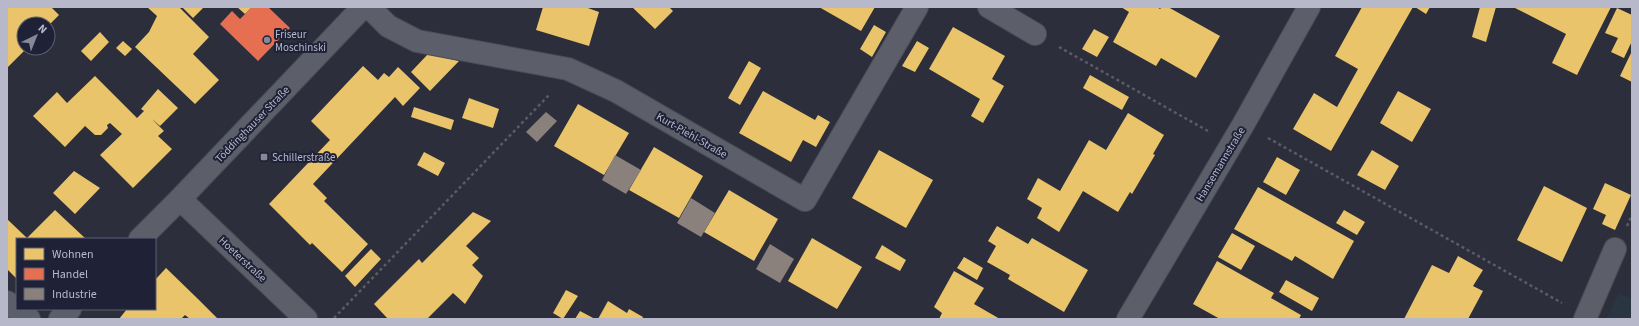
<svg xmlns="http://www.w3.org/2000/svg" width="1639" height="326" font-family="'Source Sans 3',sans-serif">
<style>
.green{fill:#293641}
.homes{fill:#e9c46a}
.shops{fill:#e76f51}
.industry{fill:#8a817c}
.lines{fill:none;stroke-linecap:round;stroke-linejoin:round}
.minor-casing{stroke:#4a4b55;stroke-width:24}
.path{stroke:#595c65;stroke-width:2.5;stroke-dasharray:3 3;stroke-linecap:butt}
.minor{stroke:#5c5e69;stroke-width:22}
.poi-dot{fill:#868899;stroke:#1f2136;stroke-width:1.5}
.labels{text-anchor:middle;stroke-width:4;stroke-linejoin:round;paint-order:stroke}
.poi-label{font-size:11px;fill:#b7b9cb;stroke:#1f2136;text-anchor:start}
.street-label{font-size:11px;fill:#b7b9cb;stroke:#1f2136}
</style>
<rect width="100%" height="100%" fill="#2c2e3b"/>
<path class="green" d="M1619 293 1632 299V319H1606Z"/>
<path class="homes" d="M7 7H51L59 15 48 26V24H24V48H27L7 68Z
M147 7H179L209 37 193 54 219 80 195 104 135 47 149 32 157 16Z
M182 7H202L203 8 193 18Z
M237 7H252L245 14Z
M543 7H585L599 12 589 46 536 30Z
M632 7H669L673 11 655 29Z
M819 7H875L861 31Z
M1121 7H1157L1160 9 1162 7H1168L1220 36 1196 78 1161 58 1156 66 1113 42 1129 12Z
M1362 7H1413L1331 151 1293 129 1314 93 1337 107 1358 69 1335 56Z
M1415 7H1430L1426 14Z
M1480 7H1496L1486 42 1472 37Z
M1513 7H1611L1577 75 1552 63 1566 34Z
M1617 8 1632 15V41L1624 58 1611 52 1618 38 1605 33Z
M874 25 886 32 872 57 860 49Z
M953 27 1005 56 992 79 1004 86 983 123 971 116 980 99 929 69Z
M1094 29 1109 37 1097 57 1082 49Z
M100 32 109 42 91 61 81 51Z
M123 41 132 49 125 56 116 48Z
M917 41 929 48 915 72 902 66Z
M1632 51V82L1620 76Z
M428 54 459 61 430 91 411 72Z
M749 61 761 68 740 105 728 98Z
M363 66 378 80 384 73 389 77 398 67 420 88 403 106 395 97 313 184 327 198 324 201 368 244 342 272 312 243 310 245 269 204 330 140 311 121Z
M1090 75 1129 97 1122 110 1083 88Z
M95 76 137 118 144 111 141 109 158 89 178 108 160 126 152 119 164 131 158 136 172 149 133 188 100 155 122 134 110 123 107 125 108 128 101 135H95L85 126 65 147 33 116 57 92 67 103Z
M763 91 815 120 818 115 830 122 816 147 803 140 791 162 739 133Z
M1398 91 1431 109 1412 142 1380 123Z
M469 98 499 109 493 128 462 118Z
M578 104 629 133 604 175 554 146Z
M414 107 454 120 451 130 411 117Z
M1128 113 1164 135 1153 154 1155 155 1132 194 1130 192 1118 212 1083 191 1059 232 1037 218 1042 208 1027 199 1038 178 1060 191 1089 140 1106 150Z
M654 147 703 176 679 218 629 190Z
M879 150 933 180 906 228 852 198Z
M1372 150 1399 166 1385 190 1357 175Z
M424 152 445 163 438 176 417 165Z
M1277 157 1300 170 1286 195 1263 182Z
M74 171 100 188 75 214 53 193Z
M1605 183 1631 195 1615 230 1602 224 1606 215 1593 209Z
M1544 186 1587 208 1562 262 1517 240Z
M1258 187 1354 241 1333 279 1295 256 1292 261 1234 229Z
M729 190 778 219 754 261 704 232Z
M55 210 86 239H17V279L7 269V219L27 238Z
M1344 210 1365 222 1357 235 1336 223Z
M473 212 491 221 466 246 479 258 472 265 483 276 465 304 453 293 427 319H388L374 304 419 259 422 263Z
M997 226 1028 244 1032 238 1088 270 1064 312 1008 279 1010 275 987 262 996 246 988 241Z
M1232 233 1255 246 1241 270 1218 257Z
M812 238 862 267 837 309 788 281Z
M882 245 906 260 900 271 875 258Z
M371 249 381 259 355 287 345 276Z
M1458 256 1483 270 1473 286 1483 291 1468 319H1404L1432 265 1449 273Z
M964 257 983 268 977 280 957 268Z
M1217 261 1274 293 1271 298 1301 315 1299 319H1220L1193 304Z
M166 268 198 299 218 319H190L185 315 181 319H119L127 309H155V280Z
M954 271 984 288 974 304 1000 319H939L942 313 934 307Z
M1286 280 1319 298 1312 311 1279 292Z
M566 290 578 296 563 319 553 313Z
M608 301 627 313 629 309 643 317 642 319H598Z
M580 311 595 319H575Z"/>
<path class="shops" d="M252 7H268L290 28 258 61 220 24 232 11 240 19Z"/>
<path class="industry" d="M546 112 557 121 537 142 526 132Z
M615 155 641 170 626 194 602 180Z
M691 198 715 213 701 237 677 223Z
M770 244 794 259 780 283 756 269Z"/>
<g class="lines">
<defs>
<path id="minor" d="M369 7 388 26 417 41 568 69 616 91 805 200 917 7
M989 7 1035 34
M180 199 306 319
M140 239 180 199 363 7
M7 302 29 319
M60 319 70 309
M1128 319 1243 125 1309 7
M1585 319 1615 249"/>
</defs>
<use href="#minor" class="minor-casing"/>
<path class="path" d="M1059 47 1208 131
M1268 138 1562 303
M1627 226 1632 215
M334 318 550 94"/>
<use href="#minor" class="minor"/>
</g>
<g class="poi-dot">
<circle cx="267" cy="40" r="4"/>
<rect x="260" y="153" width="8" height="8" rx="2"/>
</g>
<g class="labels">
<g class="poi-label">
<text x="275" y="38">Friseur<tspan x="275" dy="13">Moschinski</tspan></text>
<text x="272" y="161">Schillerstraße</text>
</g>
<g class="street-label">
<text transform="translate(252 124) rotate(-46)" y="4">Töddinghauser Straße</text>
<text transform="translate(692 135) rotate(30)" y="4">Kurt-Piehl-Straße</text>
<text transform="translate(1220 164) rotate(-59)" y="4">Hansemannstraße</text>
<text transform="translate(243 259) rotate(43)" y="4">Hoeterstraße</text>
</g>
</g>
<rect width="1639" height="326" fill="none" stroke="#b7b9cb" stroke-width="16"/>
<rect x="16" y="238" width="140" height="72" fill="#1f2136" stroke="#5c5e72"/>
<rect x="24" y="248" width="20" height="12" fill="#e9c46a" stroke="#5c5e72"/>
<text x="52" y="258" font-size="12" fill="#b7b9cb">Wohnen</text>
<rect x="24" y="268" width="20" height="12" fill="#e76f51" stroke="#5c5e72"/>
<text x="52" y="278" font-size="12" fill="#b7b9cb">Handel</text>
<rect x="24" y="288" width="20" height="12" fill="#8a817c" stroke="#5c5e72"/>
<text x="52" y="298" font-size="12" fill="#b7b9cb">Industrie</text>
<g transform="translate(36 36) rotate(43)"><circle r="19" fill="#1f2136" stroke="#5c5e72"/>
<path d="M0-3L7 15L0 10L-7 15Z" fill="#868899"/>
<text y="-6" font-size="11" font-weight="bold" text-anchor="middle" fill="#b7b9cb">N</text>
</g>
</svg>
